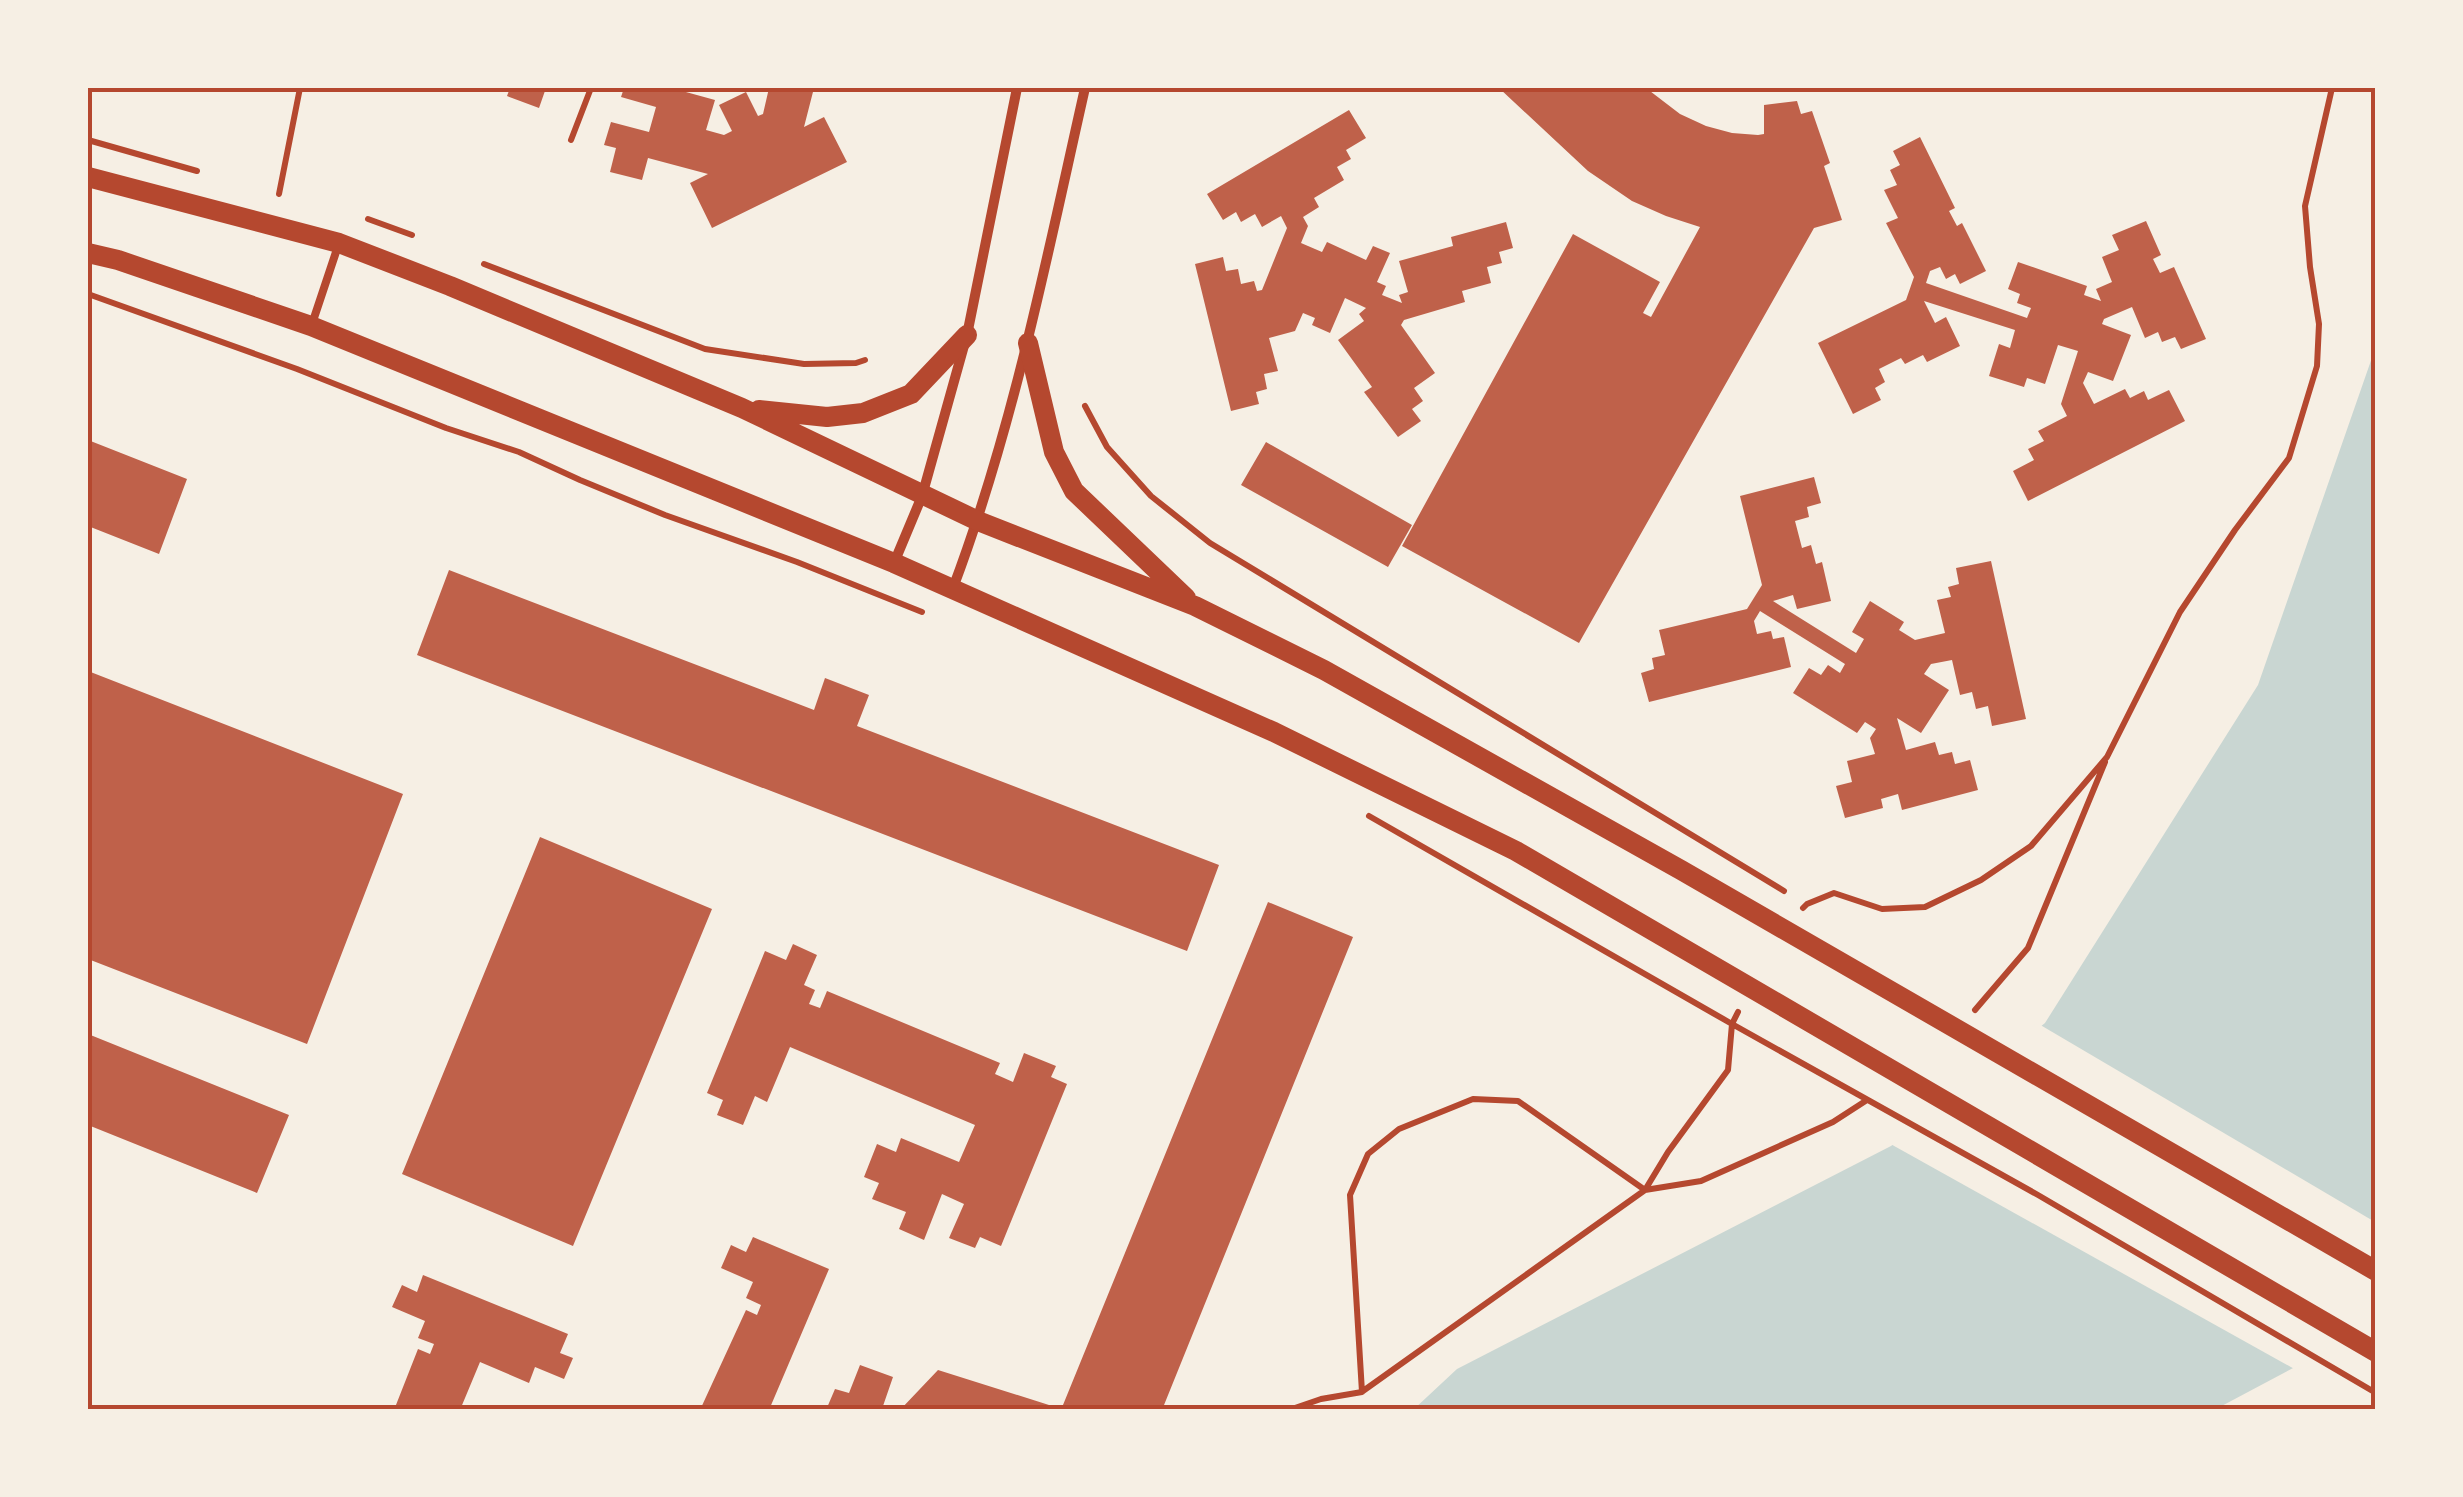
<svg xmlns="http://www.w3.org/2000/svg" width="2463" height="1497" font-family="Barlow,sans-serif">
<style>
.water{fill:#c9d6d2}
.pier{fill:#f6efe4}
.building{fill:#bf614a}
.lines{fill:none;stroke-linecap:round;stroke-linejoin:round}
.path{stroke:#b5482f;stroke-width:6}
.service{stroke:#b5482f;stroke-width:8}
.minor{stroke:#b5482f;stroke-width:10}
.secondary{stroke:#b5482f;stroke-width:20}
.neatline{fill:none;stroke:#b5482f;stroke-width:4}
</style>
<rect width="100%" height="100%" fill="#f6efe4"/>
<path class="water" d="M2375 349V1301L2295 1367 2216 1409 1413 1410 1457 1369 1891 1146 2045 1023 2258 685Z"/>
<path class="pier" d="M2037 1023 2375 1222 2376 1308 2298 1371 1887 1142Z"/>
<path class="building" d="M510 88H546L539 108 507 96Z
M624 88H676L675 89 715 100 706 130 724 135 732 131 719 105 746 92 758 116 763 114 769 88H814L804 127 824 117 847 162 712 228 690 183 708 174 648 158 642 180 610 172 616 148 604 145 611 122 649 132 656 107 621 97Z
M1499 88H1646L1680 114 1706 126 1732 133 1758 135 1764 134V105L1797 101 1801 114 1812 111 1830 163 1824 166 1842 220 1814 228 1579 643 1402 546 1573 234 1660 282 1643 313 1651 317 1700 227 1666 216 1632 201 1588 171Z
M1349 110 1366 138 1346 150 1351 159 1337 167 1344 180 1314 198 1319 207 1303 217 1308 226 1301 243 1322 252 1327 242 1366 260 1373 246 1390 253 1377 282 1386 286 1382 295 1402 303 1399 295 1408 292 1399 261 1453 246 1451 237 1506 222 1513 248 1499 252 1502 263 1487 267 1491 283 1462 291 1465 302 1404 320 1401 325 1435 373 1414 388 1423 401 1412 409 1421 421 1398 437 1364 392 1372 387 1338 340 1364 321 1359 314 1366 308 1345 298 1330 333 1312 325 1315 318 1303 313 1295 331 1269 338 1278 371 1264 374 1267 389 1256 392 1259 404 1231 411 1195 264 1223 257 1226 271 1238 269 1241 284 1254 281 1257 291 1262 290 1287 228 1281 216 1262 227 1255 214 1241 222 1236 212 1223 220 1207 194Z
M1920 137 1955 208 1949 211 1957 226 1962 223 1986 271 1960 284 1955 274 1946 279 1940 267 1930 271 1926 283 2027 318 2031 308 2017 303 2020 294 2008 289 2018 262 2087 286 2084 295 2101 301 2096 289 2112 282 2102 257 2119 250 2112 235 2146 221 2161 255 2153 259 2160 273 2174 267 2206 339 2181 349 2175 337 2162 342 2158 332 2145 338 2132 307 2104 319 2102 324 2131 335 2113 381 2088 372 2083 383 2094 404 2125 389 2130 398 2144 391 2148 400 2169 390 2185 421 2028 501 2013 471 2034 460 2028 449 2044 441 2038 431 2067 416 2061 404 2078 351 2058 345 2045 384 2027 378 2024 387 1989 376 1999 344 2010 348 2015 330 1924 301 1935 323 1946 317 1960 346 1927 362 1923 355 1905 364 1901 358 1879 369 1885 382 1875 388 1881 400 1853 414 1818 343 1906 300 1914 277 1886 223 1898 218 1884 190 1897 185 1890 170 1900 165 1893 151Z
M88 440 187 479 159 554 88 526Z
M1266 442 1412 525 1388 567 1241 485Z
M1814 477 1821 503 1807 507 1809 517 1795 521 1802 548 1811 545 1816 564 1822 562 1831 601 1797 609 1793 595 1773 601 1856 653 1864 639 1852 632 1870 601 1904 622 1899 630 1915 640 1945 633 1937 600 1951 597 1948 587 1959 584 1956 568 1991 561 2026 719 1992 726 1988 706 1976 709 1972 692 1960 695 1952 660 1931 664 1924 674 1949 690 1921 733 1897 718 1906 750 1935 742 1939 755 1952 752 1955 764 1970 760 1978 790 1902 810 1898 794 1881 799 1883 808 1845 818 1836 786 1852 782 1847 761 1875 754 1870 738 1876 729 1865 722 1857 733 1793 693 1809 668 1821 675 1828 665 1840 673 1845 664 1760 611 1754 621 1757 634 1771 631 1773 639 1784 637 1791 667 1649 702 1641 673 1654 669 1652 658 1665 655 1659 630 1747 609 1762 585 1740 496Z
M449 570 814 710 825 678 869 695 857 726 1219 865 1187 951 417 655Z
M88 671 403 794 307 1044 88 959Z
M540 837 712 909 573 1246 402 1174Z
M1268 902 1353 937 1162 1410H1074L1063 1405Z
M793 944 817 955 804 985 815 990 809 1004 820 1008 827 991 1000 1063 995 1074 1013 1082 1024 1053 1056 1066 1051 1077 1067 1084 1001 1246 980 1237 975 1248 949 1238 964 1204 942 1194 924 1240 899 1229 906 1212 872 1199 879 1183 864 1177 877 1144 896 1152 901 1138 959 1162 975 1125 790 1047 767 1102 755 1096 743 1125 717 1115 723 1100 707 1093 765 951 786 960Z
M88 1034 289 1115 257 1193 88 1125Z
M753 1237 829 1269 769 1410H700L746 1310 757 1315 761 1305 746 1298 753 1282 721 1268 731 1245 746 1252Z
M423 1275 568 1334 560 1353 573 1358 564 1379 535 1367 529 1383 480 1362 460 1410H394L418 1349 430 1354 434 1344 418 1338 425 1321 392 1307 402 1285 417 1292Z
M860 1365 893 1377 883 1406 891 1410H826L835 1389 849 1393Z
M938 1370 1049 1405 1051 1410H900Z"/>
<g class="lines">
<path class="path" d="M88 140 197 171
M571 140 591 88
M279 194 300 88
M368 219 412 235
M484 264 705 349 804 364 856 363 865 360
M88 294 297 369 446 428 519 452 580 480 665 515 797 562 922 612
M1085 406 1107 447 1151 496 1210 543 1784 891
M1369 816 1732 1024 2038 1195 2376 1393
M1803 908 1807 904 1834 893 1882 909 1925 907 1981 880 2031 846 2107 757 2180 612 2235 530 2289 458 2317 366 2319 324 2310 267 2305 206 2332 88
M1975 1010 2028 948 2105 762
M1363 1391 1645 1190 1701 1181 1833 1122 1867 1100
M1289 1410 1321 1399 1362 1392 1350 1195 1368 1154 1399 1129 1473 1099 1518 1101 1645 1190 1668 1152 1728 1070 1732 1024 1738 1012"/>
<path class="service" d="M312 324 339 243"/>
<path class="minor" d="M894 563 922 496 967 335 1017 88
M953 588C1014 426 1047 256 1085 88"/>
<path class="secondary" d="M88 177 339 243 450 286 742 408 978 521 1195 606 1324 670 1681 870 2376 1271
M88 253 118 260 311 326 894 563 1274 732 1516 851 2376 1352
M1028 343 1054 452 1074 491 1186 598
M759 410 827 417 863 413 911 394 967 335"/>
</g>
<rect width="2463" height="1497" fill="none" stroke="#f6efe4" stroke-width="180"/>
<rect x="90" y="90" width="2283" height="1317" class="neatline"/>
</svg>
